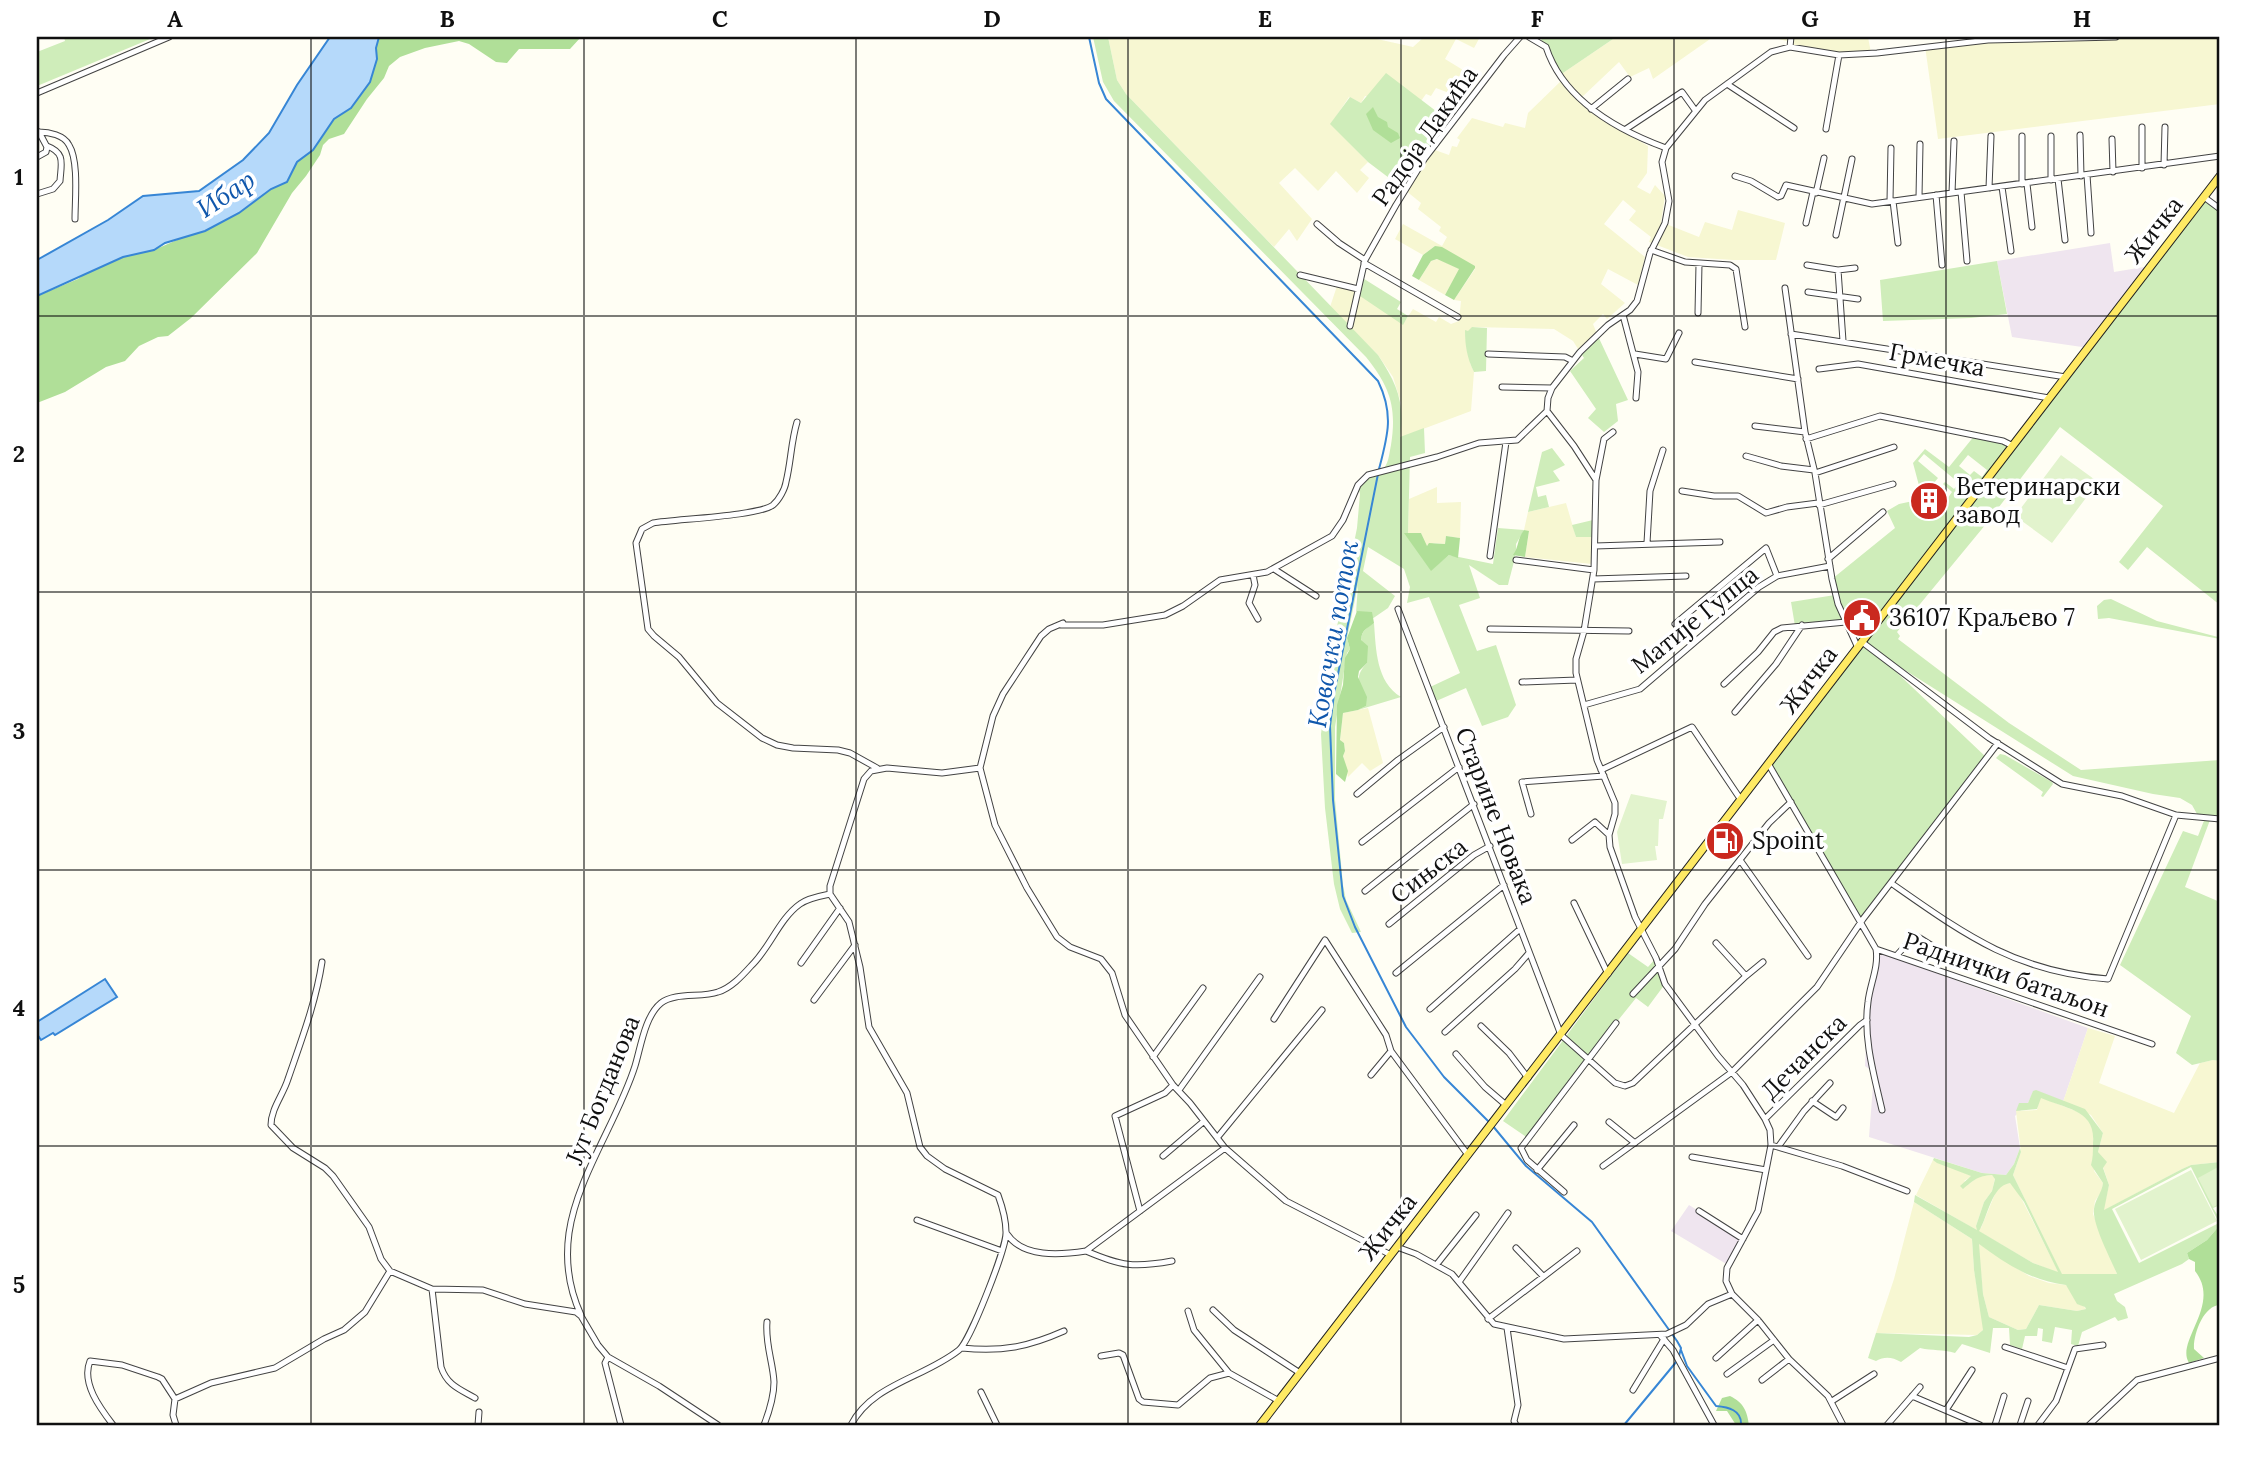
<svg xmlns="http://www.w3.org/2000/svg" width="2257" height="1462" font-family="Lora,serif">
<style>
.industrial{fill:#efe5ef}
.farmland{fill:#f7f7d2}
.green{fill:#cfedba;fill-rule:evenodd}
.forest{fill:#b0df98}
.pitch{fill:#e2f3cd}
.water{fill:#b5d9fa;stroke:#3786d5;stroke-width:2}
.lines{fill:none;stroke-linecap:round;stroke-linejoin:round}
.stream{stroke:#3786d5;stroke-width:2}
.minor-casing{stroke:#434343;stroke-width:7}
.major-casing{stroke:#212121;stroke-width:9}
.minor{stroke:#fff;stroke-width:5}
.major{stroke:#ffea64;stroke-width:7}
.grid{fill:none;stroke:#101010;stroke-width:2;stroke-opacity:0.55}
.labels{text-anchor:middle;stroke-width:7;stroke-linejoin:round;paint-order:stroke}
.street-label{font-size:24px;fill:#101010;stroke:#fff}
.poi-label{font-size:24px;fill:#101010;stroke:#fff;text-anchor:start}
.water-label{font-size:26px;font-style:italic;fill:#1057ac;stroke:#fff}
.neatline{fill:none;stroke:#101010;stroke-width:2.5}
.grid-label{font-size:23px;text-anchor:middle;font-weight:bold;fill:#101010}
</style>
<rect width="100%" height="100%" fill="#fffef4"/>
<path class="industrial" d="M2110 243 2114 272 2150 266 2089 348 2012 337 1997 261Z
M1881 953 2088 1028 2063 1102 2040 1092H2033L2028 1103 2015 1116 2020 1148 2014 1164 2006 1175 1982 1173 1869 1137 1874 1073 1865 1066 1867 1020Z
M1689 1205 1743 1239 1728 1265 1671 1231Z"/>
<path class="farmland" d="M1108 37H1368L1413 47 1424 37H1480L1474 48 1456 39 1445 59 1463 70 1449 93 1436 88 1431 96 1426 94 1421 101 1365 96 1361 103 1349 97 1331 124 1368 162 1360 170 1369 178 1357 193 1336 171 1318 191 1295 168 1279 183 1312 219 1297 241 1289 229 1274 247 1126 94 1117 80Z
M1616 37H1713L1653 79 1649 68 1630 77 1619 62 1580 99 1592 113 1648 146 1647 173 1637 187 1650 194 1655 185 1665 196 1661 222 1699 237 1705 222 1732 230 1738 210 1785 223 1776 260H1733L1688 257 1649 242 1651 237 1629 220 1636 211 1623 200 1604 224 1645 257 1638 285 1608 269 1601 284 1625 303 1607 319 1603 314 1593 324 1597 334 1580 352 1573 341 1554 329 1472 327 1470 363 1474 372 1471 411 1399 438 1401 403 1393 377 1378 355 1330 307 1338 283 1358 289 1403 324 1413 309 1436 322 1439 317 1451 324 1459 321 1461 301 1454 300 1475 269 1435 246 1423 255 1395 239 1403 224 1442 246 1447 237 1439 231 1441 227 1418 209 1421 203 1405 190 1432 149 1449 155 1452 146 1457 147 1460 140 1457 138 1472 118 1503 127 1505 123 1525 128 1528 113 1563 79 1560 75Z
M1772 37H1868L1871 53 1839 55 1790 47V42Z
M2116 37H2220V104L1938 139 1925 46 1988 40Z
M1438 259 1460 269 1445 295 1419 280 1431 261Z
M1437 487V503L1461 502 1460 538 1446 536 1445 544 1434 543 1426 546 1421 533H1408L1409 499Z
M1566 503 1576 537H1593L1592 564 1525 557 1529 532 1524 530 1528 512Z
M1368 708 1383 763 1370 771 1362 763 1348 777 1343 755 1345 751 1344 743 1340 741 1343 713Z
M2088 1028 2115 1036 2099 1083 2174 1113 2200 1063 2213 1060 2220 1061V1162L2191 1165 2182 1169 2103 1211 2109 1185 2098 1152 2103 1133 2091 1115 2063 1102Z
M2040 1097 2081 1113 2087 1118 2093 1127 2094 1171 2103 1183 2102 1191 2095 1201 2093 1214 2117 1274 2062 1275 2013 1175 2021 1152 2016 1111 2037 1110Z
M1933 1160 1972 1176 1964 1181 1969 1184 1979 1176 1992 1175 1995 1178 1992 1191 1984 1202 1976 1226 1981 1228 1997 1189 2003 1184 2010 1183 2015 1186 2059 1273 2033 1263 1916 1195Z
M1914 1202 1972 1239 1974 1270 1983 1323V1330L1977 1335 1876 1333 1894 1279Z
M1978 1243 2029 1276 2049 1283 2066 1285 2086 1309 2077 1311 2039 1305 2026 1329 2018 1330 1989 1317 1983 1294Z"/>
<path class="green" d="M64 37H155L37 86V52L65 41Z
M1093 37H1108L1117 80 1126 94 1378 355C1397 384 1405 402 1400 437L1424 428 1425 453 1410 457 1408 533H1405L1431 570 1449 555 1493 564 1498 528 1524 530 1516 544C1517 555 1511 572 1508 585H1499L1469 565 1480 598 1459 605 1477 651 1496 645 1516 705 1508 717 1482 726 1466 688 1434 702 1428 688 1460 673 1429 597 1407 603 1410 587 1404 569 1368 547 1363 571 1395 596 1388 608 1372 619 1357 611 1356 613 1358 585 1347 638 1350 649 1347 653 1335 727V799L1343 885 1346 900 1361 932 1352 933 1340 909 1334 884 1325 808 1321 734 1331 656 1357 528 1360 494 1358 485C1364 477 1374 477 1381 471 1389 465 1389 454 1391 445 1397 407 1390 387 1366 357L1114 101 1103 82Z
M1540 37H1616L1560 75Z
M1386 73 1453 124 1405 190 1368 162 1330 124 1350 97 1361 103Z
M2204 197 2220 209V605L2147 547 2128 570 2119 562 2163 506 2060 427 1986 524 1897 632 1900 636 1898 639 2009 723 2081 770 2220 760V817L2197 814 2192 805 2180 798 2153 794 2073 776 1873 650 1987 758 1860 924 1769 765 1880 619 1863 605 1846 622 1795 626 1791 602 1835 595 1832 579 1895 528 1887 511 1899 504 1913 501 1917 505 1914 508 1918 512 1922 508 1934 518 1952 492 1943 484 1945 482 1954 489 1959 483 1924 454 1918 461 1938 478 1924 495 1921 493 1913 463 1925 449 1949 467 1975 435 2013 446ZM1968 455 1987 470 1982 477 1974 471 1970 475 1959 466Z
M1997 261 2007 314 1971 318 1883 321 1880 280Z
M1361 277 1401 302 1397 309 1408 316 1403 325 1357 294Z
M1472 327 1487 328 1486 371 1474 372C1467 358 1465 345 1465 330L1468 331Z
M1597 334 1628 400 1616 404 1618 421 1604 432 1588 418 1596 409 1570 371 1584 358 1580 352Z
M1552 448 1565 465 1553 471 1560 481 1536 487 1538 497 1546 495 1549 507 1528 512 1542 452Z
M1593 520V537H1576L1572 525Z
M2111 599 2157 621 2218 637 2220 634V639L2109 618 2098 619 2097 606 2104 600Z
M1374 623C1376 649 1376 682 1401 697L1358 710 1366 706C1361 688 1352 678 1367 663 1362 643 1354 635 1374 623Z
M2000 754 2005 755 2052 782 2053 784 2043 797 2041 796 2043 792 1996 758Z
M2205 818 2210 820 2185 887 2220 902V1061L2213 1060 2192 1065 2176 1053 2191 1016 2120 965 2183 831 2198 836Z
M1628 953 1648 967 1656 958 1665 984 1648 1007 1636 998 1587 1059 1528 1138 1503 1121Z
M2036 1090 2085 1109 2103 1133 2098 1152 2107 1162 2103 1168 2109 1185 2104 1210 2182 1169 2191 1165 2220 1162V1205L2213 1208 2220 1219V1225L2207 1240 2187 1253 2189 1259 2182 1264 2114 1294 2117 1301 2125 1307 2128 1318 2118 1321 2115 1317 2082 1332 2078 1346 2071 1344 2072 1330 2055 1327 2052 1343 2042 1341 2043 1329 2038 1328 2037 1336H2025L2022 1349 2010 1345 2009 1328H1993L1990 1353 1962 1344 1955 1353C1942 1349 1933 1351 1920 1348L1901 1362C1892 1357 1885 1356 1876 1361L1868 1358 1876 1333 1969 1337 1977 1335 1983 1330 1974 1270 1972 1239 1914 1202 1915 1195 1977 1230 1976 1226 1984 1202 1992 1191 1995 1179 1992 1175C1977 1176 1974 1180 1963 1189L1960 1186 1971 1176 1937 1163 1933 1160 1934 1158 1982 1173 2006 1175 2014 1164 2020 1148 2021 1152 2013 1175 2062 1274H2117C2111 1259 2092 1224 2094 1209 2095 1199 2102 1193 2103 1183L2091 1165C2093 1158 2093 1151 2093 1143 2096 1109 2065 1109 2041 1098L2037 1109 2016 1111 2019 1103H2028L2033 1091ZM2191 1167 2219 1223 2139 1263 2112 1209ZM2010 1183 2024 1202 2058 1272 2033 1263 1979 1231C1988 1217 1991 1186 2010 1183ZM1979 1244C2006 1264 2032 1281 2066 1285L2077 1304 2085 1307 2086 1309 2077 1311 2039 1305 2026 1329 2018 1330 1989 1317 1983 1294Z"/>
<path class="forest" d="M379 37H581L570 49H519L507 63 496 62 469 44 459 41 425 48 400 57 389 66 384 78 367 99 344 134 329 139 323 145 320 155 306 176 292 193 257 253 191 318 168 336 158 337 139 346 125 361 106 367 65 392 37 403V296L78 279 92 269 123 257 154 250 239 213 271 189 287 182 297 162 313 150 334 119 351 108 377 59 376 48Z
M1373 107 1378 117 1387 122 1388 127 1398 133 1400 138 1391 143 1373 130 1366 114Z
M1435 246 1442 247 1475 266V268L1454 300 1445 295 1459 269 1437 259 1431 261 1419 280 1412 276 1423 255Z
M1524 530 1529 531 1525 557 1513 555C1519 547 1517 539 1524 530Z
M1404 533H1421L1427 546 1429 543 1445 544 1446 536 1460 538 1458 558 1449 555 1431 571Z
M1357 611 1372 612 1374 623C1366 630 1362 629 1361 640L1368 646 1367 663 1359 671 1358 677 1367 697 1366 706 1358 710 1343 713 1340 740 1344 743 1345 751 1343 756 1348 771 1345 782 1336 774 1337 705 1343 685 1345 658 1350 649 1347 638Z
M2220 1225V1305C2204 1305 2193 1334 2194 1349L2204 1358 2189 1363C2175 1341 2222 1305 2195 1271V1262L2189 1259 2187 1253 2207 1240Z
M1730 1396C1744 1403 1747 1411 1749 1425H1736L1727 1411H1716L1722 1398Z"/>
<path class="pitch" d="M2061 455 2098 482 2052 543 2015 516Z
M1631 794 1667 801 1663 819H1659L1658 846H1655L1657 860 1622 864 1617 832Z
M2220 1166V1204L2213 1207 2198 1178Z
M2191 1170 2217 1221 2141 1260 2115 1209Z"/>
<path class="water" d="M330 37H379L376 48 377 59 370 82 351 108 334 119 313 150 297 162 287 182 271 189 239 213 205 231 165 243 154 250 123 257 37 296V260L108 220 143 196 199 191 243 160 269 133 297 85Z
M105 979 117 997 55 1035 53 1033 41 1040 37 1034V1022Z"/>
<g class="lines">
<path class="stream" d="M1089 37 1099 83 1106 99 1378 381C1394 414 1388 435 1379 469
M1378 474 1334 694 1330 726 1333 800 1343 896 1355 927 1406 1027 1444 1077 1488 1121
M1492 1125 1526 1166 1592 1222 1677 1341 1681 1348 1679 1356
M1681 1350 1687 1366 1716 1406C1728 1407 1742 1410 1741 1425
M1624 1425 1677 1361"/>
<defs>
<path id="minor" d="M1529 37 1546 47C1563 99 1617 130 1666 148
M1790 47 1791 37
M1727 84 1794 128
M37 93 169 37
M1591 109 1628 79
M1626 129 1682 92 1695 110
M1826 129 1839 55
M39 132C49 132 64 135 69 145 79 161 75 200 75 219
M2080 135 2081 176
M2022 136V184
M2051 136V180
M2112 139 2113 172
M37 157 46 152 47 147 39 132
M2164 165 2165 127
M2142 168V127
M2087 175 2091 233
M1735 176 1751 181 1778 197 1781 196 1786 185 1872 204 2220 156
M2058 179 2065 240
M2027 184 2032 227
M2002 187 2011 251
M1989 188 1991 136
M1961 192 1967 261
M1816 193 1824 158
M1952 193 1954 141
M37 194 53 189 60 181C61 164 66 153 47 146
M1936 195 1942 265
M1919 197 1920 144
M2204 197 2220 209
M1890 201 1891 148
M1893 201 1898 243
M1806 223 1813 192
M1317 224 1339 243 1365 260
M1836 235 1852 159
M1651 250 1685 262 1730 265 1736 269 1745 327
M1364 263 1458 317
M1807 265 1838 270 1843 341
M1838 270 1855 268
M1300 275 1358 289
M1785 288 1805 432 1815 473 1832 579 1838 604 1858 648
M1808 292 1858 299
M1698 313 1699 264
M1623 315 1638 372 1636 398
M1350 326 1365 260 1396 205 1425 158 1504 55 1520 37
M1791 334 2066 377
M1488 354 1565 357 1573 361
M1635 354 1666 359 1679 333
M1695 362 1798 379
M1819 369 1858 364 2049 398
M1502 387 1552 388
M1547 411 1574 446 1596 480 1594 570 1584 631 1576 659V673L1597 760 1615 803V814L1609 835 1610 847 1635 917 1656 958 1665 984 1718 1056 1743 1085 1765 1119 1770 1130 1771 1145 1758 1211 1727 1268 1726 1281 1732 1294 1758 1320 1789 1359 1828 1396 1843 1425
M1547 411 1548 398 1552 388 1580 352 1608 325 1630 310 1637 301 1650 253 1665 223 1669 201 1662 162 1666 148 1705 100 1771 52 1790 47 1839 55 1877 53 1988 40 2116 37
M797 422C791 442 791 462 786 482 785 489 779 500 773 505 759 516 676 519 653 523L642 529 636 543 648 629 654 636 679 657 717 703 762 738 777 745 793 748 838 750 850 753 877 768
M1755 426 1805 432
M1806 439 1880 416 2003 441 2013 446
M1746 456 1781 466 1814 470
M1815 473 1894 447
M1596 480 1604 439 1613 432
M1682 491 1714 496H1738L1766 513 1787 507 1818 503
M1819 505 1893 484
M1647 543 1650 491 1663 450
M1595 546 1720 542
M1490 556 1506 442
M1828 559 1883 512
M1516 560 1594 570
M1274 569 1316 596
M1253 575 1255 585 1249 603 1258 619
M1593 579 1686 576
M1398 609 1561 1035 1615 1083 1625 1086 1633 1083 1746 976 1716 943
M1063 623 1049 629 1041 636 1003 694 993 716 980 768 995 825 1027 888 1057 937 1070 947 1101 959 1112 973 1125 1015 1173 1085 1190 1103 1225 1148 1286 1201 1391 1255
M1675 624 1766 548 1777 576
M1061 625H1103L1165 615 1183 606 1220 580 1267 572 1332 536 1343 520 1358 485 1368 475 1437 457 1479 443 1517 440 1547 411
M1490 629 1629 631
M1862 642 1989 738 2062 784 2122 796 2176 815 2220 819
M1522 682 1577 680
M1724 684 1758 652 1774 632 1782 628 1846 622
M1584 705 1640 689 1759 587 1777 576 1830 566
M1735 712 1776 664 1802 625
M1769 765 1876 949 2152 1044
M1601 770 1692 727 1741 800
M1357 794 1398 760 1444 727
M1531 814 1522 782 1604 776
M1572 840 1595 822 1609 835
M1362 842 1459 767
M1740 860 1808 956
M1891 883C1964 934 2015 972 2108 979L2176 815
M1365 891 1474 804
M830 894 849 922 860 967 869 1027 907 1093 920 1147 927 1156 945 1169 998 1195C1002 1206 1006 1220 1006 1232 1007 1247 970 1341 959 1350 924 1378 872 1384 851 1425
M830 894V886L864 779 871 771 887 768 942 773 980 768
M1574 903 1608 974
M1389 924 1474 855 1490 846
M1876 949C1879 967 1870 984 1868 1002 1863 1038 1874 1075 1882 1110
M1897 955 1915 935 1931 945
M322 962C316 1002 301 1041 288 1079 283 1095 271 1109 271 1125L293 1148 325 1168 333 1176 369 1227 381 1259 390 1271 432 1289 483 1290 525 1304 576 1312 581 1316 598 1345 608 1357 659 1386 718 1425
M801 963 840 908
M1396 973 1504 885
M1746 976 1763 962
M1633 994 1675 949 1705 904 1769 823 1791 802
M814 1000 855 945
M1430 1009 1520 929
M1274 1019 1325 940 1386 1035 1391 1051 1468 1155
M1481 1026 1509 1053 1528 1078
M1445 1032 1515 969 1529 953
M1456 1054 1485 1087 1506 1105
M1153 1057 1203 988
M1371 1075 1391 1051
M1179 1090 1260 977
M1812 1101 1836 1117 1843 1108
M1765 1119 1860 1025 1867 1020
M1609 1122 1635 1143
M1217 1138 1322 1010
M1771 1145 1842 1166 1907 1191
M1778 1147 1804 1111 1830 1083
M1163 1156 1203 1122
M1692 1157 1766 1170
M1603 1166 1732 1072 1817 987 1863 919 1998 743
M1537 1170 1574 1125
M1564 1192 1527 1160 1521 1148 1616 1023
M1140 1211 1115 1116 1165 1093 1173 1085
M1699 1211 1743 1239
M917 1220 1002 1251
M1007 1234C1023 1258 1060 1255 1086 1251L1225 1148
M1397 1247 1416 1254 1452 1274 1494 1324 1564 1339 1667 1334 1686 1325 1708 1304 1732 1294
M1516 1248 1543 1276
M1086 1251C1121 1266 1134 1268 1172 1261
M1437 1264 1476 1215
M1459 1282 1508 1213
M432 1289 441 1367C447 1385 459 1389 475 1398
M1213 1310 1234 1330 1300 1373
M1188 1311 1194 1330 1229 1373 1279 1401
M581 1315C569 1289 565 1262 569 1233 577 1177 618 1120 635 1066 641 1046 645 1016 661 1003 675 992 701 998 718 992 731 988 742 976 751 966 770 948 779 919 800 904 808 898 820 896 830 894
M1488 1319 1577 1251
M1507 1328 1518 1405 1514 1421 1516 1425
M1660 1335 1673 1350 1714 1425
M2005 1347 2068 1368
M962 1348C1002 1352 1028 1347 1064 1331
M1101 1356 1119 1353 1123 1355 1139 1399 1143 1402 1178 1405 1210 1378 1229 1373
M608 1357 605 1363 621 1425
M1716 1358 1758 1320
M1727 1374 1774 1340
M1762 1380 1789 1359
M1633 1390 1664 1339
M981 1392 997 1425
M1912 1396 1980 1425
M175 1399 173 1415 176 1425
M1832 1401 1874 1374
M1946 1410 1972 1370
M113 1425C100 1408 81 1383 90 1361L122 1365 158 1377 162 1379 175 1399 211 1383 275 1368 324 1339 344 1330 365 1312 390 1271
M478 1425 479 1412
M764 1425C769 1412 774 1397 774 1382 773 1362 765 1344 767 1322
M1887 1425 1920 1387
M1995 1425 2004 1396
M2020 1425 2028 1401
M2038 1425 2056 1401 2075 1349 2103 1345
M2089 1425 2137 1380 2220 1358"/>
<path id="major" d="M1260 1425 2220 176"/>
</defs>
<use href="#minor" class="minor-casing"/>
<use href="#major" class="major-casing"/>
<use href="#minor" class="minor"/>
<use href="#major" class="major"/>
</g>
<path class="grid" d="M311 37V1425M584 37V1425M856 37V1425M1128 37V1425M1401 37V1425M1674 37V1425M1946 37V1425M37 316H2220M37 592H2220M37 870H2220M37 1146H2220"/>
<defs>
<symbol id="building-disc" viewBox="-11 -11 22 22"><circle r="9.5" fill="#ca291f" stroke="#fff"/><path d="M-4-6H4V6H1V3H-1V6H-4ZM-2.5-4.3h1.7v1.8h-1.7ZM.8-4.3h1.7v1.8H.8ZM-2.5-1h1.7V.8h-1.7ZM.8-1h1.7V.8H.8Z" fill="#fff"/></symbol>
<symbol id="civic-disc" viewBox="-11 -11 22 22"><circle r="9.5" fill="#ca291f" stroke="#fff"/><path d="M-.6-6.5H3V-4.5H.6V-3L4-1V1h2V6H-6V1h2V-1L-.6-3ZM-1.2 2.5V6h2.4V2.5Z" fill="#fff"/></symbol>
<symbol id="fuel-disc" viewBox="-11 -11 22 22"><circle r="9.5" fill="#ca291f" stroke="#fff"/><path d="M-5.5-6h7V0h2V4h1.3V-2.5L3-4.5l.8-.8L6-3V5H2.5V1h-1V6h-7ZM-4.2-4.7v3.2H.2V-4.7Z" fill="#fff"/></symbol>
</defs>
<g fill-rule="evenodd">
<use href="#building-disc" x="1907" y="479" width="44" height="44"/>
<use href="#civic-disc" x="1840" y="596" width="44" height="44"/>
<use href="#fuel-disc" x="1703" y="819" width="44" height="44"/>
</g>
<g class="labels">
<g class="street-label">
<text transform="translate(1425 136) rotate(-55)" y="8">Радоја Дакића</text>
<text transform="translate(2154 230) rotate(-52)" y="8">Жичка</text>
<text transform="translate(1937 360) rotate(10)" y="8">Грмечка</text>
<text transform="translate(1695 620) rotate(-39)" y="8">Матије Гупца</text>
<text transform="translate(1809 680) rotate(-53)" y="8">Жичка</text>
<text transform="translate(1496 816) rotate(69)" y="8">Старине Новака</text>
<text transform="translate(1429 871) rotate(-38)" y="8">Сињска</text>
<text transform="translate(2006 975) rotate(19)" y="8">Раднички батаљон</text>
<text transform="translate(1804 1057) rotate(-45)" y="8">Дечанска</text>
<text transform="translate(603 1090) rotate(-68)" y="8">Југ Богданова</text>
<text transform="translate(1388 1227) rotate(-52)" y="8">Жичка</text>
</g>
<g class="poi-label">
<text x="1956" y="495">Ветеринарски<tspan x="1956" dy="28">завод</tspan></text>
<text x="1889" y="626">36107 Краљево 7</text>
<text x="1752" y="849">Spoint</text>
</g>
<g class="water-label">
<text transform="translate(226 194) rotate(-33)" y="9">Ибар</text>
<text transform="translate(1333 634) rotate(-80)" y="9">Ковачки поток</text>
</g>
</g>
<rect width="2257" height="1462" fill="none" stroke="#ffffff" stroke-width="77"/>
<rect x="38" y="38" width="2180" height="1386" class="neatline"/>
<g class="grid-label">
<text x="175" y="27">A</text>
<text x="447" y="27">B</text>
<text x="720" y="27">C</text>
<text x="992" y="27">D</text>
<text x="1265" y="27">E</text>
<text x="1537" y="27">F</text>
<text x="1810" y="27">G</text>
<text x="2082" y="27">H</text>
<text x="19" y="185">1</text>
<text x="19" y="462">2</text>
<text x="19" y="739">3</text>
<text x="19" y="1016">4</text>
<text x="19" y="1293">5</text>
</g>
</svg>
